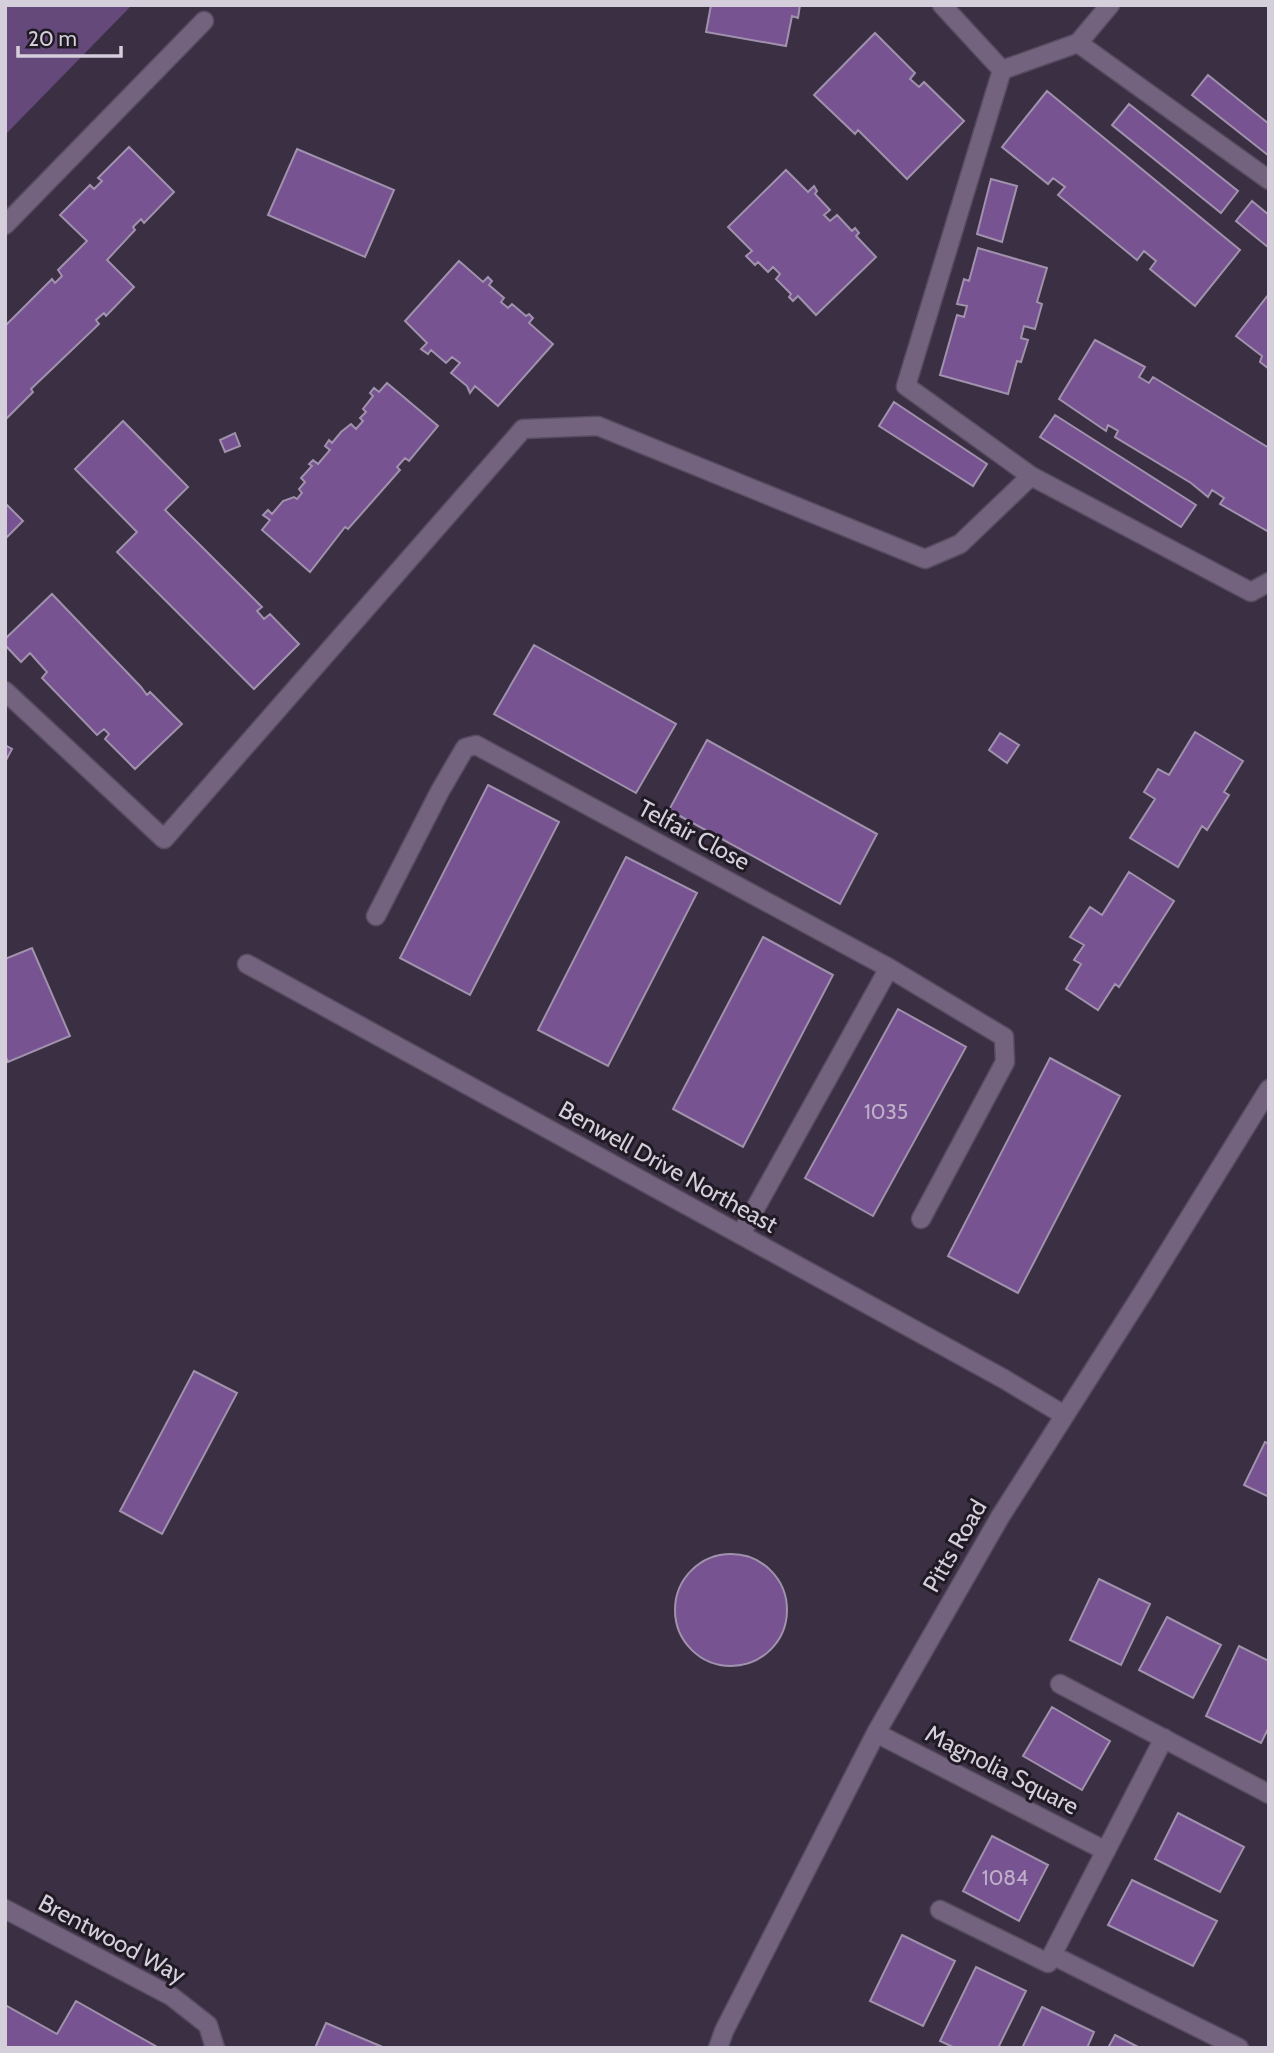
<svg xmlns="http://www.w3.org/2000/svg" width="1274" height="2053" font-family="Cabin,sans-serif">
<style>
.green{fill:#64497a}
.building{fill:#775392;stroke:#a092ac;stroke-width:2}
.lines{fill:none;stroke-linecap:round;stroke-linejoin:round}
.minor-casing{stroke:#574c5f;stroke-width:21}
.minor{stroke:#73637f;stroke-width:18}
.labels{text-anchor:middle;stroke-width:6;stroke-linejoin:round;paint-order:stroke}
.number-label{font-size:21px;fill:#beafc9}
.street-label{font-size:24px;fill:#d5cedb;stroke:#1f1a24}
</style>
<rect width="100%" height="100%" fill="#3b2f44"/>
<path class="green" d="M5 5H132L5 135Z"/>
<path class="building" d="M711 5H800L798 18 792 16 786 46 706 32Z
M875 33 915 73 910 79 919 87 924 82 964 121 907 179 858 130 855 134 814 95Z
M1208 75 1269 124V156L1192 95Z
M1047 91 1240 250 1195 306 1150 269 1156 261 1144 251 1137 260 1058 195 1065 187 1053 178 1048 184 1002 147Z
M1129 104 1238 191 1221 213 1112 125Z
M129 147 174 192 144 223 141 219 133 227 135 230 107 260 134 287 106 316 104 313 96 320 99 324 31 389 33 392 5 420V326L52 279 55 283 62 276 58 270 87 241 60 215 90 185 94 189 102 181 98 178Z
M297 149 394 190 365 257 268 215Z
M786 170 808 192 814 186 817 191 815 194 830 210 824 215 830 221 837 215 852 231 855 228 859 233 856 236 876 257 816 315 798 296 793 301 789 297 791 294 776 279 780 274 773 267 768 272 758 262 755 265 746 256 752 251 728 227Z
M991 179 1017 186 1002 242 977 234Z
M1252 201 1269 215V248L1236 221Z
M978 248 1047 268 1037 302 1042 304 1035 329 1024 326 1021 338 1028 340 1021 362 1017 361 1008 394 940 375 957 315 964 317 967 306 957 304 964 279 969 281Z
M459 261 483 282 488 277 492 281 489 285 504 298 501 302 508 308 512 304 526 316 529 314 533 318 529 323 553 344 498 406 475 386 470 393 467 386 451 373 460 363 452 357 446 363 431 350 428 354 421 349 427 343 405 321Z
M1269 294V369L1260 362 1262 356 1236 336Z
M1095 340 1145 367 1139 377 1149 383 1153 377 1269 448V532L1220 504 1224 498 1212 490 1208 497 1191 483 1115 437 1118 431 1108 425 1106 431 1059 399Z
M387 383 438 426 409 461 405 458 397 467 400 470 348 529 345 527 310 572 262 530 270 520 263 515 268 510 272 514 283 501 294 497 297 499 302 493 299 489 305 482 301 478 312 466 309 464 313 460 318 464 330 450 325 446 329 440 332 443 341 432 351 424 356 429 363 421 360 418 366 412 363 409 373 396 370 393 374 388 379 392Z
M894 402 987 464 973 486 879 426Z
M1055 415 1196 505 1181 527 1040 437Z
M123 421 188 487 165 510 262 607 257 611 264 619 270 614 299 644 254 689 117 552 137 532 75 469Z
M235 433 240 446 225 452 220 440Z
M5 503 23 521 5 539Z
M52 594 141 687 147 695 150 692 182 724 135 769 105 739 109 734 104 729 97 735 42 678 47 672 30 653 21 662 5 645V639Z
M534 645 676 724 636 793 494 714Z
M1195 732 1243 761 1224 792 1229 795 1207 830 1202 826 1178 867 1130 838 1155 799 1144 792 1158 769 1169 775Z
M1000 733 1019 745 1007 763 989 750Z
M707 740 877 834 840 904 669 810Z
M5 745 12 749 5 762Z
M488 785 559 822 470 995 400 958Z
M626 857 697 893 608 1066 538 1030Z
M1129 872 1174 901 1119 987 1115 984 1098 1010 1066 989 1081 964 1074 960 1084 945 1070 937 1090 907 1102 915Z
M763 937 833 975 743 1147 673 1109Z
M32 948 70 1036 8 1062 5 1055V959Z
M898 1009 966 1047 873 1216 805 1178Z
M1050 1058 1120 1096 1018 1293 948 1256Z
M194 1371 237 1393 162 1534 120 1511Z
M1265 1442 1269 1444V1497L1244 1485Z
M675 1610a56 56 0 1 1 112 0a56 56 0 1 1-112 0Z
M1099 1579 1150 1604 1121 1665 1070 1640Z
M1167 1617 1221 1645 1193 1698 1139 1670Z
M1239 1646 1269 1661V1727L1261 1743 1206 1716Z
M1052 1707 1110 1741 1082 1790 1023 1756Z
M1178 1813 1244 1847 1220 1892 1155 1859Z
M992 1836 1048 1865 1019 1921 963 1891Z
M1132 1880 1217 1921 1193 1966 1108 1925Z
M902 1935 955 1961 923 2026 870 2001Z
M976 1967 1026 1991 998 2048H955L940 2041Z
M76 2001 159 2048H5V2005L57 2034Z
M1042 2007 1094 2032 1087 2048H1022Z
M326 2023 385 2048H315Z
M1115 2035 1140 2048H1108Z"/>
<g class="lines">
<defs>
<path id="minor" d="M1078 43 1269 180
M1002 70 1078 43 1110 5
M5 225 204 21
M1031 476 1251 592 1269 582
M5 691 164 839 523 429 598 426 925 559 960 544 1031 476 906 386 1002 70 942 5
M376 916 440 791 465 748 476 745 889 968 1004 1037 1005 1062 921 1219
M247 964 1004 1379 1064 1415
M741 1234 889 968
M1060 1684 1269 1794
M876 1733 1106 1851
M5 1909 171 1996 208 2025 215 2048
M940 1910 1048 1963 1052 1955 1239 2048
M1052 1955 1164 1738
M718 2048 724 2031 876 1733 1000 1517 1144 1291 1269 1089"/>
</defs>
<use href="#minor" class="minor-casing"/>
<use href="#minor" class="minor"/>
</g>
<g class="labels">
<g class="number-label">
<text x="886" y="1119">1035</text>
<text x="1005" y="1885">1084</text>
</g>
<g class="street-label">
<text transform="translate(694 835) rotate(28)" y="8">Telfair Close</text>
<text transform="translate(668 1167) rotate(29)" y="8">Benwell Drive Northeast</text>
<text transform="translate(955 1546) rotate(-60)" y="8">Pitts Road</text>
<text transform="translate(1002 1770) rotate(27)" y="8">Magnolia Square</text>
<text transform="translate(112 1939) rotate(28)" y="8">Brentwood Way</text>
</g>
</g>
<rect width="1274" height="2053" fill="none" stroke="#d5cedb" stroke-width="14"/>
<path d="M18 46v10h103v-10" fill="none" stroke="#d5cedb" stroke-width="3.5"/>
<text x="28" y="46" font-size="21" fill="#d5cedb" stroke="#1f1a24" stroke-width="5" paint-order="stroke">20 m</text>
</svg>
